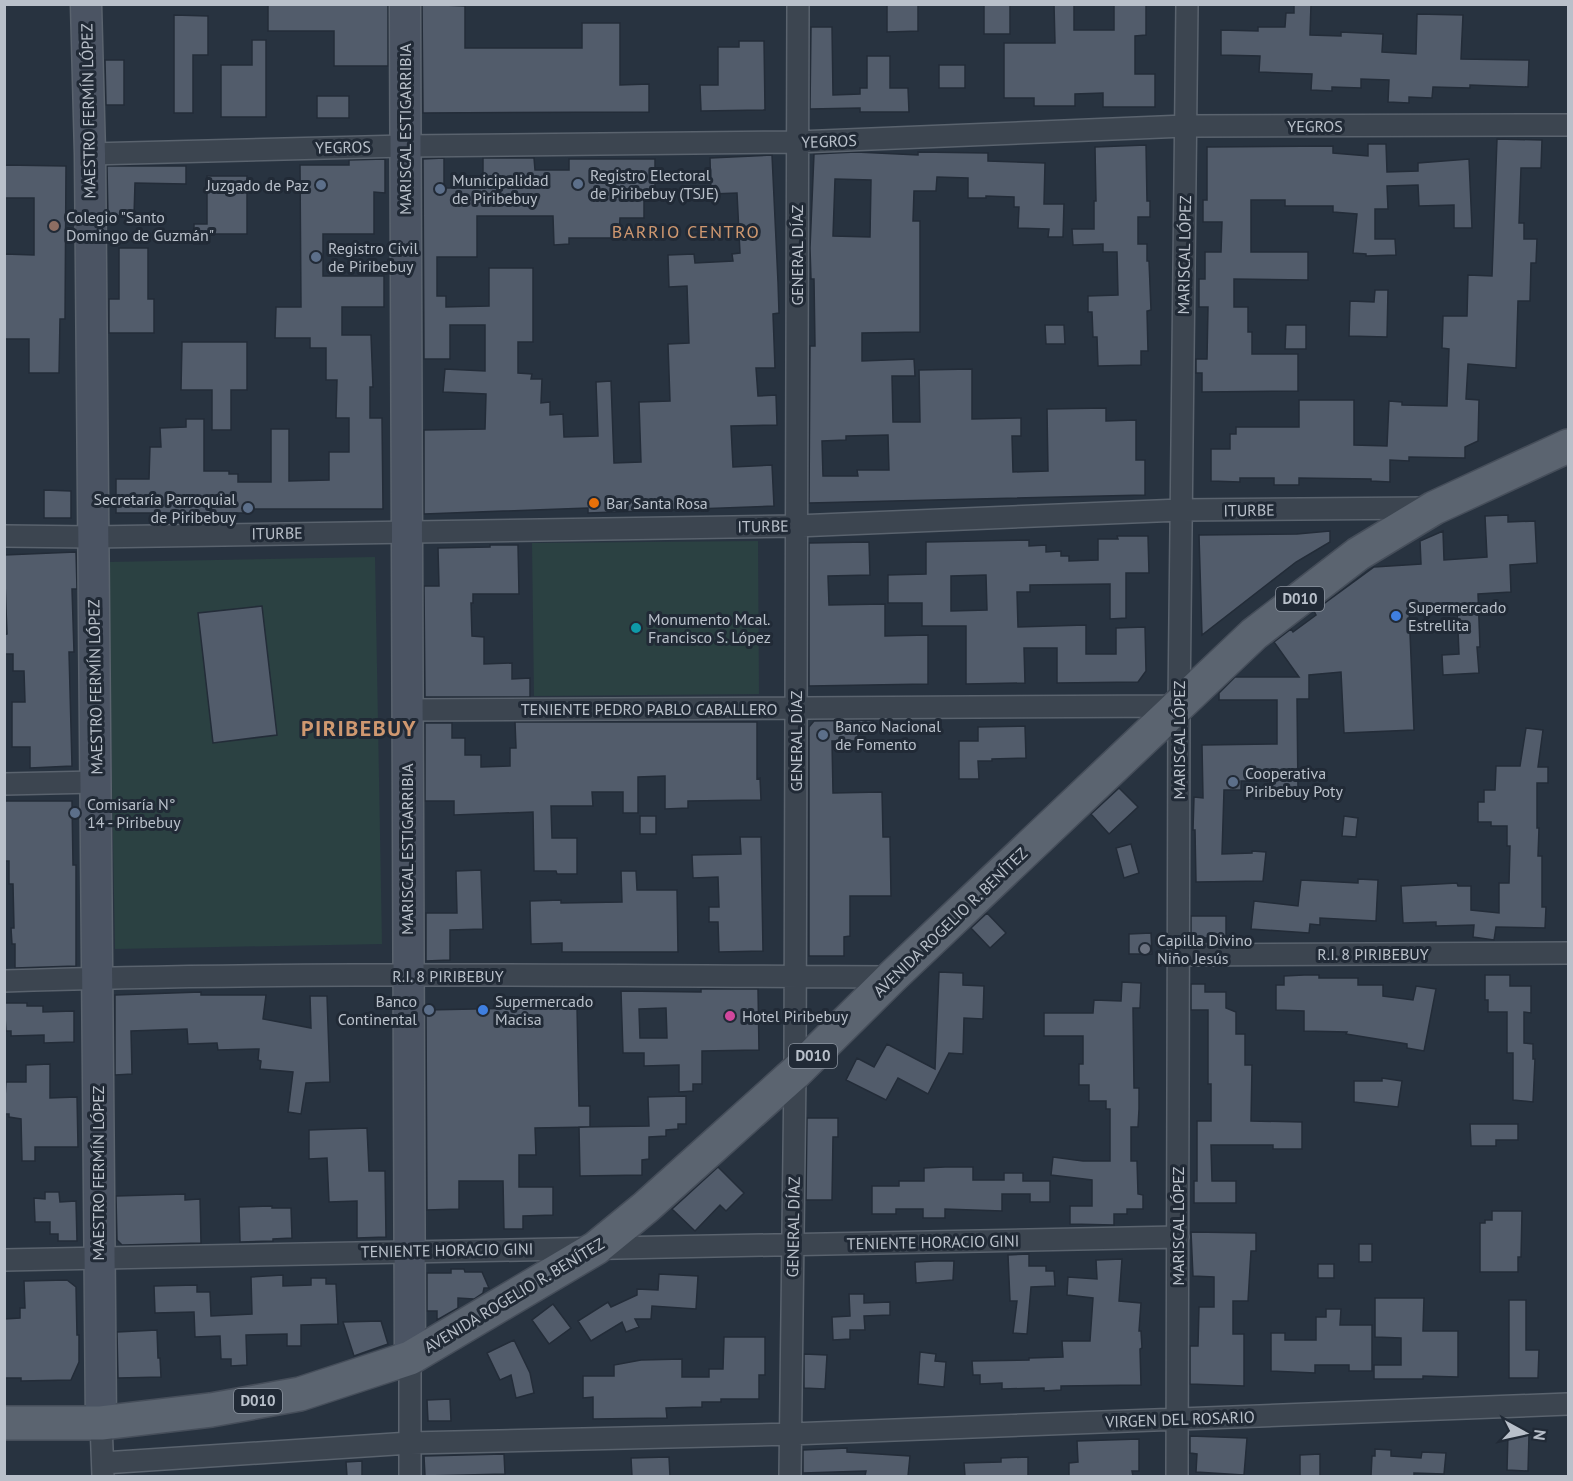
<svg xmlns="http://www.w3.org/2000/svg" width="1573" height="1481" font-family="'PT Sans',sans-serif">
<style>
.green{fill:#2b4142}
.building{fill:#525c6b;stroke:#232c38;stroke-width:1.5;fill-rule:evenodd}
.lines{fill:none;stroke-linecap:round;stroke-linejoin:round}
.street-casing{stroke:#5a636e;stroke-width:24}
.secondary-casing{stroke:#5a636e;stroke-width:33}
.primary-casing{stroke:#464e5a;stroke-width:36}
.street{stroke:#3c4550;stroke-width:21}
.secondary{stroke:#4b5463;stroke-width:30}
.primary{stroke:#5b6470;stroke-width:33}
.service-dot{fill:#5c6f8a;stroke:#212a36;stroke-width:2}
.education-dot{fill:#8d6e63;stroke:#212a36;stroke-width:2}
.food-dot{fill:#e8710a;stroke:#212a36;stroke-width:2}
.shop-dot{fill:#3f7fe0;stroke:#212a36;stroke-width:2}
.culture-dot{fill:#0f9aa8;stroke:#212a36;stroke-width:2}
.worship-dot{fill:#6b7280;stroke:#212a36;stroke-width:2}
.hotel-dot{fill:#d1479c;stroke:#212a36;stroke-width:2}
.labels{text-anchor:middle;stroke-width:6;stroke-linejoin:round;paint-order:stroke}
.shield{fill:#212a36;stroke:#8b939e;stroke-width:1.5}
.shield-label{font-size:15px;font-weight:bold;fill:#b9c0ca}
.street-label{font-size:16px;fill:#b9c0ca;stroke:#212a36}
.poi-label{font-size:16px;fill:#b9c0ca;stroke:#212a36;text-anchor:start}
.neighbourhood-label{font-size:18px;letter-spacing:1.5px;fill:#cf9870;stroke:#212a36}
.district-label{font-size:22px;font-weight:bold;letter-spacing:1.5px;fill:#cf9870;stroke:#212a36}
</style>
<rect width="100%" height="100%" fill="#283340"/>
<path class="green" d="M758 541 759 694 534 696 532 543Z
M375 557 382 944 115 949 108 562Z"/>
<path class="building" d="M268 4H388V66H334V31H268Z
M422 4 465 6V48H582V23H620V85L649 84V112L423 113Z
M887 4H918V31L887 32Z
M984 4H1010V34H984Z
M1054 4H1074V30H1114V4H1146V35L1135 36V74H1155V107H1103V93L1075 94V106H1034V98H1004V43H1055Z
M1294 4H1311L1310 35 1341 36V32L1383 34 1382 52 1416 54 1417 14 1463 15 1461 59 1529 60 1528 87 1470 85V88L1433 87 1432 98 1409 97V103L1388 102 1389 80 1361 79V88L1332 87V91L1311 90 1312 74 1259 72 1260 56 1221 55V30L1258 31V27H1285L1286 13H1294Z
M174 15 208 16V55H193V113H174Z
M811 27H832L833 95 860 94V88H867V56H890V88H908L909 112H860V108L810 109Z
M252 40H266V117H221V65H252Z
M739 41H764L765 110 701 111 700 85H718V47H739Z
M105 60H124V105H106Z
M939 65H965V88H939Z
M317 96H349V118H317Z
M1497 139 1542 140 1541 168H1521L1519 223H1524V239H1537L1536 263H1531L1530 301H1518L1516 368 1468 364 1466 399 1479 400 1478 441 1465 447V458L1409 457V461L1390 460V482L1371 481V479L1299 478V485H1274V478H1240V482L1211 481V449H1230V434H1236V427H1299V400H1354V445L1387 446 1389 401 1402 402V405L1447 406 1449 349 1442 348 1443 316H1467L1468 275 1492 276Z
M1368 144H1386L1387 172 1418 171V163L1469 159 1472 228H1454V205L1419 206 1418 185 1387 186 1388 209H1375V239H1395L1396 255 1366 256V254L1353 253 1357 214 1333 212V206H1285V200H1251V252H1308V280L1234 279V307H1248V332H1252V354H1298V391L1202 392V373H1196V359H1207L1208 307H1199V279H1205V252H1221L1222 222H1203V200H1207V147L1333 146V153L1368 156Z
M1146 145 1147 201H1150V217H1138V244H1147V261H1149L1151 310 1147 311 1148 351H1141V365L1098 366 1097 337H1093L1092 312H1088V296L1118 295 1117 252H1103V244L1073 245 1072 229H1094V201H1096L1095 147Z
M856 152 918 155V152L988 153V161L1045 163 1044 204H1064L1063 237H1048L1049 229 1018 228 1019 207H1014V197L986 196V198H968V178L937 177 936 191H914L913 221H920V332L862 333V361L914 359 915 376H892L893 422H920L919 370 972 369V419L1021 418V436H1012L1013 472 1048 471 1047 409 1106 408V421L1136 420V460H1145V495L809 503 810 346H815L814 279H811L810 248 814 154ZM835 179 871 180 870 237 833 236ZM888 435 889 470H857L858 476H823L822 441 846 440V436Z
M772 155 778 282 779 313 773 314 775 368H756L758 396 776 395 777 425 731 426 733 467 772 465 774 506 588 513V508L424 514V430L485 429 486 394 443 392 445 369 485 371V325H450V359H424L423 159 444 158V188H483V158H534L535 170H569V159H655V201H644V218H620L619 238H569V244L554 245 553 216H477V257H437V296H446V307L489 306V268H533V342H518V373L532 374 531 379H542L541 403 550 402V415L563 414 564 437 598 436 596 382 611 381 614 463 641 462 639 402 670 401 668 344 689 343 687 286 669 287 668 255 694 254 695 263 733 261 732 254 740 253 737 193 711 194 710 158Z
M385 159V193L374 192V234H323V276H384V307H342V335H371L373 387H370V418H382L383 509H248V513H116V479H149L150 447H161L160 428 186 427V419H204V471H229V474H238V482H271V429H289V481L329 480V452H349V418H336L337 380H326V348H310V338H275L276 307H301L300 165H349V160Z
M4 165 66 166 65 319H60L59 373H29V339H4V254L34 255V198H4Z
M107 166H186V184L135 183 134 216H108Z
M207 176H247V234H207V244H194V224H207Z
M119 248H148V299H154V333H109V299H119Z
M1375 290H1388L1387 337 1349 336 1350 301 1374 302Z
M1045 325H1064L1065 344H1046Z
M1286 325H1306V349H1285Z
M182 342H247V390H231V430H212V390H181Z
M44 490 71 491V518H44Z
M1508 515V522L1535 521 1537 563 1510 565 1511 592 1478 594 1480 647H1477L1479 673 1443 675 1442 655 1459 654 1457 607 1409 609 1414 730 1344 733 1341 672 1309 675V699H1297L1298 792 1269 793 1268 781H1241V790H1224L1222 854 1252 853V851L1266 852 1263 881 1196 882 1195 830H1193L1194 797 1203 798 1202 745 1277 744V700H1219V693L1235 677H1299L1274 642 1291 629 1293 632 1316 615 1314 611 1374 567 1421 564 1420 541 1443 531 1444 560 1487 557 1485 516Z
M1330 531V542L1296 562 1202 635 1199 535 1297 534Z
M1117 536H1148L1149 573H1126V618L1110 619V584L1030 585V592H1017L1018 627 1086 625V654H1116V628L1145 627 1146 671 1138 682 1057 683V648H1024L1025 683 966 684V626H922V603H888V575L926 574V542L1029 540V546L1046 545V552L1061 551V556H1069V561L1098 560V539H1118ZM986 575 987 610 951 611V576Z
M869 542 870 575 828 576 829 605 885 604V636L928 635V684L809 686V543Z
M490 545H518L519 594H473V603H471L472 636 484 637V664L512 663V679L530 678V697H425L424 586H439L438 548 490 547Z
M76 552 77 589H72L74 652H69L72 766 30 768V747H12V702H25L24 671H13V654H4V635L7 634 4 555Z
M262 606 277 735 213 743 198 613Z
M873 720V734H858V741H832L833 793 882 792 883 837H890L891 896H850V936L844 937V956H809V727L814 721Z
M515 722H757V779L760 778 761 800 688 801V808L665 809V776L638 777V813H623V792H592L593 806H551L552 838H577V874H557L556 871H534L533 812 454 815V801H425V723H452V738H465V755H481V767L510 766V748H516Z
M1025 726 1026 758 992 759V761H978L979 779H959V741H978V727Z
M1526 728 1543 730 1538 767H1548V783H1537V828H1539L1538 856H1542V907H1546L1545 928 1496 927 1494 940 1473 937 1474 925 1436 926V922L1403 923 1401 886 1457 883 1458 886H1471V910L1499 913V883H1509L1510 846H1507V826H1491V822H1478V802H1484V790H1495L1496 766H1520Z
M1119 788 1138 807 1109 834 1091 814Z
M4 801H72L73 865H76V966L15 968V944H12L11 928H14L13 884H9V861H4Z
M640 816H656V834H640Z
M1344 816 1358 818 1356 837 1342 836Z
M740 837H761L763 951 719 952 718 922H709V907H719L718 877 693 878 692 855 741 854Z
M1131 844 1139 873 1124 878 1116 848Z
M481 870 483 929 450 930V960L426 961V913H457L456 871Z
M621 871H636L637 890H677L678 952H562V943L531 944 530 901 561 900V903L622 902Z
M1358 879 1378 880 1376 921 1320 918V925L1310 924 1309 933 1251 929 1254 901 1298 906 1301 880 1358 883Z
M987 913 1006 933 990 948 971 928Z
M1191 916H1226V938H1191Z
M1151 933 1152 954H1129V934Z
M939 972 963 973V985L984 986 983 1019 964 1018 963 1054 949 1053 928 1094 898 1078 886 1100 846 1080 857 1058 874 1067 887 1044 935 1069Z
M1304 975H1319V978H1358V985H1383V996L1413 1000 1416 986 1436 989 1424 1051 1407 1048V1044L1346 1034 1347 1032 1304 1031V1011L1276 1010V985H1284V976Z
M1485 975H1510V986H1531V1013L1524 1012V1043L1533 1044V1059H1535L1533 1102 1513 1100V1053H1507V1012H1488V1000H1485Z
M1122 982 1141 983 1140 1008H1133L1134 1088H1139V1109L1138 1127H1131V1161H1137L1138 1194 1143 1195V1209H1127V1214H1114V1225L1070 1224V1206H1092V1180L1051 1175 1053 1157 1083 1161H1110V1109H1106V1101H1089V1085H1079V1064H1083V1036H1044V1013H1093L1094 1000 1121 1001Z
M1191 984H1205V992H1226V1008L1236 1012V1034H1245V1065H1252L1251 1121 1302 1122V1149H1273V1145H1211L1212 1181H1236V1203H1194V1181H1197V1121H1211V1084H1208V1010H1191Z
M701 989H758L759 1050 702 1051V1084H693V1091L679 1092V1065L644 1066V1053H623L621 991 701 992ZM666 1008 667 1038H640L639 1009Z
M201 992V995H266L263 1019 311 1028 310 996H327L330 1082 306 1083 301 1114 288 1112 293 1072 260 1069 261 1061 258 1060 259 1049 218 1050 217 1043 188 1044 187 1029 131 1031 132 1074 115 1075V995Z
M4 1003H27V1006H43V1012L74 1011V1042L44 1043V1035L11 1036V1031H6Z
M577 1007 579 1106H590V1127L535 1128 536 1155H519V1187H553V1215L523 1216V1229H504L503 1181H459V1209L427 1210 426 1010Z
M50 1064V1098L77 1097 78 1147H35V1161H22L21 1119 9 1117V1114H4L6 1082H26V1065Z
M1382 1078 1402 1081 1398 1107 1354 1102V1081H1382Z
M686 1096V1124H678V1129L666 1130V1136L649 1137V1159L642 1160V1175L580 1176 579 1127 649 1126 648 1097Z
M807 1118H838V1137H833L832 1200H806Z
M1470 1124H1518V1140H1496V1146H1471Z
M367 1128 369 1171H385L386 1237 357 1238V1201L329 1202 327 1158 309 1159V1130Z
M718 1167 744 1193 726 1211 720 1205 695 1231 672 1209Z
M945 1167H973V1180H1004V1173H1023V1181H1050V1202H1030V1194H1002V1211L945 1209V1218H923V1209H896V1214H872V1186H899V1181H924V1168Z
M45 1192H59L60 1202 76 1201 77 1241H58V1234H50V1222H35L34 1198 45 1199Z
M185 1194V1200L200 1199 201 1243 122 1245 117 1240 116 1196Z
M272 1206V1208H291L292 1238 273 1239V1241L240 1242 239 1207Z
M1492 1211H1522L1521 1257H1518V1272H1480V1223H1485V1220H1492Z
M1191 1232 1256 1233V1251H1251L1248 1301H1233V1334H1244V1386L1190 1384V1346H1198L1199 1307H1214V1277L1193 1276Z
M1359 1244H1372V1262H1359Z
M1029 1254V1266H1046V1271H1054L1055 1286 1031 1287 1027 1334 1013 1333 1017 1301H1010L1008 1255Z
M1122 1259 1119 1301 1141 1303 1139 1331H1141L1142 1348 1140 1349 1141 1385 1061 1386V1390L1044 1391V1388L1002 1389V1383L980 1384V1375H973L972 1361 1029 1360V1358L1063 1357 1062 1341H1090L1093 1298 1067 1295 1068 1277 1097 1279 1096 1260Z
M934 1261H954L953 1280 916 1283 915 1262Z
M1318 1264H1334V1278H1318Z
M451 1269H464L465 1272H482L489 1288H484L483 1293 474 1299 458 1298V1308L437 1320V1311H427V1273H451Z
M659 1274 698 1276 696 1309 652 1306 651 1319H635L639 1327 626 1332 622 1322 591 1341 578 1321 608 1302 611 1307 637 1295V1289L658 1290Z
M283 1275V1286L311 1285V1278H326V1284H336L338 1324 301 1325V1346H287V1334L246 1335 247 1365 231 1366V1359H221L220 1336 195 1337 194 1312 155 1313 154 1286 197 1285V1292H210L211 1316 252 1314 251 1277Z
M67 1280 76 1287 77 1335H79V1362L71 1380 21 1381V1378H4V1319L20 1318V1308H25L24 1281Z
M849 1294H864V1303L890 1302V1315L864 1316 865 1330H850V1339L833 1340 832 1317 850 1316Z
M1375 1298H1424L1423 1331H1458V1377L1423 1376V1379H1374V1365H1401V1338L1375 1337Z
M1509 1300H1526V1350H1539L1538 1378H1509Z
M553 1304 571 1328 549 1344 532 1320Z
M1326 1309H1341L1340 1325H1372V1371H1349V1365H1315V1373L1271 1371V1333H1285V1340H1316V1317H1326Z
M381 1321 388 1344 354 1356 343 1322Z
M157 1330 158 1358H160L161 1377 118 1378 117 1332Z
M724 1337H765V1375H759V1399H721V1402H702V1407L666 1408 667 1418 593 1419V1397L583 1398V1376H614V1365L641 1360 682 1359V1377H709V1369H723Z
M514 1340 530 1373 534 1393 516 1398 511 1375 500 1380 487 1353Z
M920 1352 936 1354 935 1361 946 1362 944 1387 918 1384Z
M804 1354 827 1355 825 1389 804 1388Z
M450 1399 451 1421H428L427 1400Z
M1508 1434 1529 1435 1528 1471 1507 1470Z
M1190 1436 1247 1438 1244 1475 1196 1472 1197 1454 1190 1453Z
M1139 1439V1471H1132L1133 1476H1069V1463L1078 1462 1077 1441Z
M847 1448V1452L910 1456 908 1476H865L866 1471 803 1473V1450Z
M1375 1449 1391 1450V1456L1421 1458 1422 1452 1446 1453 1444 1474 1414 1473V1476H1371L1372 1456H1375Z
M504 1454 505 1474 425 1476 424 1456Z
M1320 1454V1476H1300V1455Z
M669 1457 670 1476H632L631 1458Z
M1028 1457V1476H965L964 1463 1001 1462V1458Z
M362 1461V1476H347L346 1462Z"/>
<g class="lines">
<defs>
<path id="street" d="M90 154 405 146 798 142 1185 126 1568 125
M4 536 92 537 796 526 1181 510 1429 508
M407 710 1179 706
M4 784 96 782
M1178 955 1568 953
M4 981C300 971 596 976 892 977
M4 1260 1178 1237
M410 1358V1476
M101 1423 103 1476
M103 1463 410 1443 791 1434 1568 1404
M790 1476 795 1073 798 4
M1177 1476 1179 706 1187 4"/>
<path id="secondary" d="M86 4 90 154 101 1423
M405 4 410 1358"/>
<path id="primary" d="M4 1423H101L211 1410 300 1394 410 1358 596 1248 646 1207 795 1073 892 977 1254 634 1358 554 1434 508 1568 446"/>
</defs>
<use href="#street" class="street-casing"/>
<use href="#secondary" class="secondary-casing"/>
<use href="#primary" class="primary-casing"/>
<use href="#street" class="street"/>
<use href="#secondary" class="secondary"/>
<use href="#primary" class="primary"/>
</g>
<g class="service-dot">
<circle cx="578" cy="184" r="6"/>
<circle cx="321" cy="185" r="6"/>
<circle cx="440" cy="189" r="6"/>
<circle cx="316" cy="257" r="6"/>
<circle cx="248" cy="508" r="6"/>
<circle cx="823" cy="735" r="6"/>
<circle cx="1233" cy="782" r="6"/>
<circle cx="75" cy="813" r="6"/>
<circle cx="429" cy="1010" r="6"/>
</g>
<circle class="education-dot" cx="54" cy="226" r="6"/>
<circle class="food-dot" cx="594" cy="503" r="6"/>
<g class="shop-dot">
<circle cx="1396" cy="616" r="6"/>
<circle cx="483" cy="1010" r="6"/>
</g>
<circle class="culture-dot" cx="636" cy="628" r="6"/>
<circle class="worship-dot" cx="1145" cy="949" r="6"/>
<circle class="hotel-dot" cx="730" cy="1016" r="6"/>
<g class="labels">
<g class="shield">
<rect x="1276" y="587" width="48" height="24" rx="4.5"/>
<rect x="789" y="1044" width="48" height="24" rx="4.5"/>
<rect x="234" y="1389" width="48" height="24" rx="4.5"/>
</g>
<g class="shield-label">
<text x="1300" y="604">D010</text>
<text x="813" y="1061">D010</text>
<text x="258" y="1406">D010</text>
</g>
<g class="street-label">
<text transform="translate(88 111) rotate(-91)" y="6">MAESTRO FERMÍN LÓPEZ</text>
<text x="1315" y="132">YEGROS</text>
<text transform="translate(405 129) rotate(-90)" y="6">MARISCAL ESTIGARRIBIA</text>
<text transform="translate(829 141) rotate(-2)" y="6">YEGROS</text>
<text transform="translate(343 147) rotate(-1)" y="6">YEGROS</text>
<text transform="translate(797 255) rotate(-90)" y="6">GENERAL DÍAZ</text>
<text transform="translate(1184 255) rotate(-89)" y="6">MARISCAL LÓPEZ</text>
<text transform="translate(1249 510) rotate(-1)" y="6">ITURBE</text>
<text transform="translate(763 526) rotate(-1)" y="6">ITURBE</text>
<text transform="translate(277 533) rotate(-1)" y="6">ITURBE</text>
<text transform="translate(95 687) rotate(-91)" y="6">MAESTRO FERMÍN LÓPEZ</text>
<text x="649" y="715">TENIENTE PEDRO PABLO CABALLERO</text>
<text transform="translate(1179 740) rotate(-90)" y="6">MARISCAL LÓPEZ</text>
<text transform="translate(796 741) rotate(-90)" y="6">GENERAL DÍAZ</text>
<text transform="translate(407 849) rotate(-90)" y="6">MARISCAL ESTIGARRIBIA</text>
<text transform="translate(950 922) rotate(-44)" y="6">AVENIDA ROGELIO R. BENÍTEZ</text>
<text x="1373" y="960">R.I. 8 PIRIBEBUY</text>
<text x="448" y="982">R.I. 8 PIRIBEBUY</text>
<text transform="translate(98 1173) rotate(-90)" y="6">MAESTRO FERMÍN LÓPEZ</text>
<text transform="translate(1178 1226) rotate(-90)" y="6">MARISCAL LÓPEZ</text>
<text transform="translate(793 1227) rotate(-89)" y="6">GENERAL DÍAZ</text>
<text transform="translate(933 1242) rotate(-1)" y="6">TENIENTE HORACIO GINI</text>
<text transform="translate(447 1250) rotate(-1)" y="6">TENIENTE HORACIO GINI</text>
<text transform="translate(514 1295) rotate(-31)" y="6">AVENIDA ROGELIO R. BENÍTEZ</text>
<text transform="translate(1180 1419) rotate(-2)" y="6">VIRGEN DEL ROSARIO</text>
</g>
<g class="poi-label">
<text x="590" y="181">Registro Electoral<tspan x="590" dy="18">de Piribebuy (TSJE)</tspan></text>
<text x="452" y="186">Municipalidad<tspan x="452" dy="18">de Piribebuy</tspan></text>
<text x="309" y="191" text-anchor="end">Juzgado de Paz</text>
<text x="66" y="223">Colegio "Santo<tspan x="66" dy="18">Domingo de Guzmán"</tspan></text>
<text x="328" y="254">Registro Civil<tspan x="328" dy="18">de Piribebuy</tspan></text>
<text x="236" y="505" text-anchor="end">Secretaría Parroquial<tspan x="236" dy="18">de Piribebuy</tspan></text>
<text x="606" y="509">Bar Santa Rosa</text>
<text x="1408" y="613">Supermercado<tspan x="1408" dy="18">Estrellita</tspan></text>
<text x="648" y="625">Monumento Mcal.<tspan x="648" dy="18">Francisco S. López</tspan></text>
<text x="835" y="732">Banco Nacional<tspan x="835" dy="18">de Fomento</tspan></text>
<text x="1245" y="779">Cooperativa<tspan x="1245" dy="18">Piribebuy Poty</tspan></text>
<text x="87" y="810">Comisaría N°<tspan x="87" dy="18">14 - Piribebuy</tspan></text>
<text x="1157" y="946">Capilla Divino<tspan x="1157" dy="18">Niño Jesús</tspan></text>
<text x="417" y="1007" text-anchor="end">Banco<tspan x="417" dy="18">Continental</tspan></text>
<text x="495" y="1007">Supermercado<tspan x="495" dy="18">Macisa</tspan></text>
<text x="742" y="1022">Hotel Piribebuy</text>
</g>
<g class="neighbourhood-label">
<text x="686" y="238">BARRIO CENTRO</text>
</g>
<g class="district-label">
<text x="359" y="736">PIRIBEBUY</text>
</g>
</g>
<rect width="1573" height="1481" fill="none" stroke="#b9c0ca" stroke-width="12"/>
<g transform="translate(1525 1433) rotate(98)" stroke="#212a36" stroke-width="4.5" paint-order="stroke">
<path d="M0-4.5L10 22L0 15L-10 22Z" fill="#b9c0ca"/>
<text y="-9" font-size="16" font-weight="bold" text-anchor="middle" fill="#b9c0ca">N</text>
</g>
</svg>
